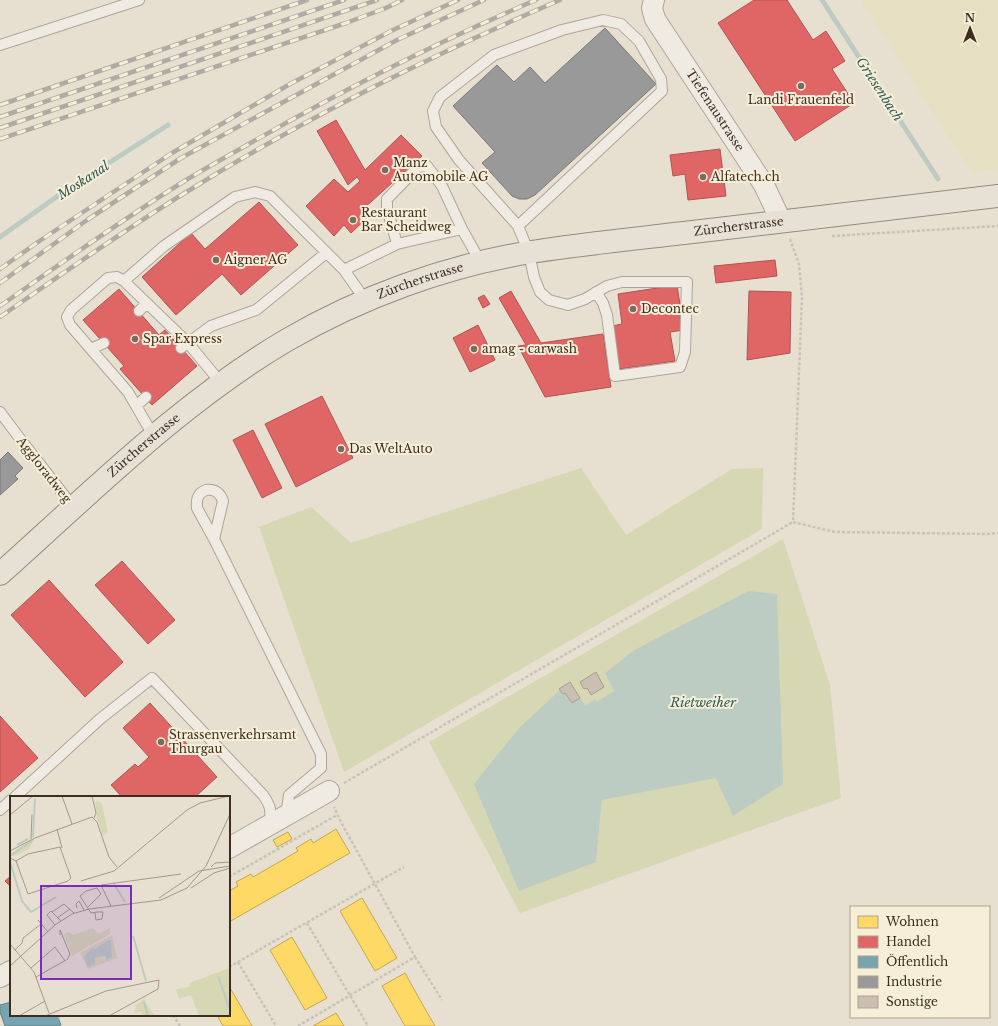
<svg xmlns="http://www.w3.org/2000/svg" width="998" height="1026" font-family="'Libre Baskerville',serif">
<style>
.farmland{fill:#e6dfc2}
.green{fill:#d6d7b3;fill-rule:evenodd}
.water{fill:#bcccc2}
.homes{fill:#ffd966;stroke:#c5a651}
.shops{fill:#e06666;stroke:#af5551}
.public{fill:#76a5af;stroke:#658184}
.industry{fill:#999;stroke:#7d7975}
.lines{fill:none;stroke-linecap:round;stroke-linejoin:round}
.stream{stroke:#bcccc2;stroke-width:5}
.building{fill:#cbbfb2;stroke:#a89c90}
.lane-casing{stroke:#ada599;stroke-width:12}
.street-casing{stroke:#ada599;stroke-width:22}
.primary-casing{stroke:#928b80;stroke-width:24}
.path{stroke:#c8c2b9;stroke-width:2.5;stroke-dasharray:3 2;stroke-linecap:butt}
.lane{stroke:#efebe3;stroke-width:10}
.street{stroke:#efebe3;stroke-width:20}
.primary{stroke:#e6e1d4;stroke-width:22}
.rail-casing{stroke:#afaaa2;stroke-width:4.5}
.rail{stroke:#f7eed8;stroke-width:3;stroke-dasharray:9;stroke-linecap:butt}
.poi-dot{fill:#786c5e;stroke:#f7eed8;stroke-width:1.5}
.labels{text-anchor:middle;stroke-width:4;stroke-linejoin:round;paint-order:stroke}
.poi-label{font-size:12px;fill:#3d2e20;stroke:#f7eed8;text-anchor:start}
.street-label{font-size:12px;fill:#3d2e20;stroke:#f7eed8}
.water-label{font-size:13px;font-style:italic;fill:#2f5d5a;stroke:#f7eed8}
.inset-river{fill:none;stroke:#bcccc2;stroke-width:2}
.inset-road{fill:none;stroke:#a3998a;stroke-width:1}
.view{fill:#7b2cbf;fill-opacity:0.15;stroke:#7b2cbf;stroke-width:2}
.inset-edge{fill:none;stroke:#3d2e20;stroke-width:2}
</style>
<rect width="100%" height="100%" fill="#e7e0d1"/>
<path class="farmland" d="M860 0H998V169L972 173Z"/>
<path class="green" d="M581 468 626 535 732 469 763 468 762 529 344 772 259 527 311 507 351 543Z
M783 539 830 685 841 798 520 913 429 742ZM748 591 733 816 716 777 602 800 596 862 561 690 563 694 565 693 572 703 585 705 595 699 597 701 614 691 605 673 634 650Z"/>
<path class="water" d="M748 591 777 594 783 784 733 816 716 778 602 800 596 862 519 891 474 784 519 728 560 690 563 694 565 693 572 703 580 698 585 705 595 699 597 701 614 691 605 673 634 650Z"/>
<path class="homes" d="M336 829 350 853 229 922V891L238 886 236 882 251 874 253 877 298 851 296 848 311 839 313 843Z
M288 832 292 839 277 847 273 840Z
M362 898 397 958 375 971 340 911Z
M292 937 327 998 305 1010 270 950Z
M405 973 420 1000 435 1026H405L382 986Z
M229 986 240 1005 252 1026H223L217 1015H229Z
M336 1013 344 1026H313Z"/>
<path class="shops" d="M754 0H787L813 40 826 31 845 61 832 69 854 103 795 141 718 23Z
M336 120 365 170 401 135 422 156 363 209 370 215 351 233 344 225 334 236 306 206 334 179 348 192 360 181 357 177 348 185 317 131Z
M720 149 726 196 688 200 685 174 673 176 670 155Z
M259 202 298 245 241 295 222 274 176 315 142 277 191 233 205 249Z
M775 260 777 276 716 283 714 266Z
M677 285 684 330 670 332 675 361 619 369 612 326 622 324 618 294Z
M119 289 159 335 165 330 197 366 152 405 120 369 124 366 83 320Z
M511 291 541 343 603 334 611 387 545 397 518 346 526 345 499 298Z
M749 291 791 292 790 353 747 360Z
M484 295 490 304 483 308 478 298Z
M478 325 495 360 470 372 453 338Z
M322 396 353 458 296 487 265 424Z
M253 430 282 488 262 498 233 440Z
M122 561 175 620 148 644 95 585Z
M49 580 123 662 85 697 11 615Z
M150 703 217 777 195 797H120L121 796 111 785 135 764 138 767 149 757 123 728Z
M0 716 38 758 0 792Z
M11 876V887L5 881Z"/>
<path class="public" d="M11 1002V1015H57L61 1025 57 1026H5L0 1012V1005Z"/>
<path class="industry" d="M605 28 656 84 535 195 527 199H519L512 196 482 163 495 152 453 106 497 65 514 82 530 67 545 83Z
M8 452 23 468 15 476 18 479 0 495V460Z"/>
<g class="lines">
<path class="stream" d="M822 0 938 179
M0 237 62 193 168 125"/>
</g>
<path class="building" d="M596 672 604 687 591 695 587 688 584 689 580 682Z
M570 682 580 698 572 703 565 693 563 694 559 689Z"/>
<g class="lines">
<defs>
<path id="lane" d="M0 45 139 0
M518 226 662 91 661 79 639 41 621 24 603 20 562 30 494 55 440 97 433 111 436 127 459 160 518 226 529 253 534 277 540 292 549 300 568 305 585 299 607 286 622 282H687L685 352 680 367 615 376 607 315 603 303 596 292
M397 244 387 208V199L418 167 427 166 442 186 462 229 481 263
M344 270 397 244 462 229
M124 281 164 246 235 197 255 192 270 196 344 270 366 301
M139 311 147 303
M181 348 211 326 256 310 326 253
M91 349 104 343
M136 406 146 397
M0 412 18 436 74 508
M153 435 128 392 70 325 67 317 71 310 108 278 117 277 124 281 188 343 221 383
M214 539 197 508C196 499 198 493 206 490 215 489 220 493 223 501L214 539 321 754V768L289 795 286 816
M15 797 100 719 152 678 263 795C271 806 271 810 270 825
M0 810 11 800"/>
<g id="street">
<path id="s1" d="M654 0 652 8 655 19 764 185 781 221"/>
<path d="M229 848 329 791"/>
<path d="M0 977 11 971"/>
</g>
<g id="primary">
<path id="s2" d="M0 574C92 492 180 403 287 340 361 297 446 266 531 252 582 244 633 239 684 233 789 220 894 209 998 196"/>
</g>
</defs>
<use href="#lane" class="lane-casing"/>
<use href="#street" class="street-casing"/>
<use href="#primary" class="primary-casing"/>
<path class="path" d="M832 236 998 226
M790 239 799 264 802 297 793 522 835 532 986 534 998 533
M344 783 793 522
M229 877 337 815
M307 923 368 1026
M415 957 442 1000
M238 962 276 1026
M229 967 404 867
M173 1015 180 1026
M58 1018 62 1015
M298 1026 415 957 341 822 334 807"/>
<use href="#lane" class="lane"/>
<use href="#street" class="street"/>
<use href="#primary" class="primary"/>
<defs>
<path id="rail" d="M0 105 307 0
M0 117 344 0
M0 128 377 0
M0 139 346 23 386 8 402 0
M0 269 38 242 172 153 290 84 393 30 458 0
M0 283 87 220 181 158 397 40 484 0
M0 306C60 264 120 221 183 182 204 169 226 157 247 145 341 91 437 42 536 0
M0 317C62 274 124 230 188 191 307 117 432 55 560 0"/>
</defs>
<use href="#rail" class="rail-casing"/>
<use href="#rail" class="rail"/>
</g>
<g class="poi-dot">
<circle cx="801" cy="86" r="4"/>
<circle cx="385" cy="170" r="4"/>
<circle cx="703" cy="177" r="4"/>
<circle cx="353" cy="220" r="4"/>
<circle cx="216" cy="260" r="4"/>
<circle cx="633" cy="309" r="4"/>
<circle cx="135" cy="339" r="4"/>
<circle cx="474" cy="349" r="4"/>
<circle cx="341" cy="449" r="4"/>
<circle cx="161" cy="742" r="4"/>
</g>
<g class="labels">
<g class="poi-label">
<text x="801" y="104" text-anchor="middle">Landi Frauenfeld</text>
<text x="393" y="167">Manz<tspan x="393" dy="14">Automobile AG</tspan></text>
<text x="711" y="181">Alfatech.ch</text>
<text x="361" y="217">Restaurant<tspan x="361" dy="14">Bar Scheidweg</tspan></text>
<text x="224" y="264">Aigner AG</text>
<text x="641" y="313">Decontec</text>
<text x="143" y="343">Spar Express</text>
<text x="482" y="353">amag - carwash</text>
<text x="349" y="453">Das WeltAuto</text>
<text x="169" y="739">Strassenverkehrsamt<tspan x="169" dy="14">Thurgau</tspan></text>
</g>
<g class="street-label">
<text dy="4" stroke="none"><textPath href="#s1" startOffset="129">Tiefenaustrasse</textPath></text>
<text dy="4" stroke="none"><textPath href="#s2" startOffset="841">Zürcherstrasse</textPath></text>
<text dy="4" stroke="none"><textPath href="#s2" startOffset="517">Zürcherstrasse</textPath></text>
<text dy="4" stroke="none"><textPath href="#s2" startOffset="193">Zürcherstrasse</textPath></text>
<text transform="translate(44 470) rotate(52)" y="4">Aggloradweg</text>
</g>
<g class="water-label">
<text transform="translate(880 89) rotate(57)" y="5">Griesenbach</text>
<text transform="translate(83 180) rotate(-33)" y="5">Moskanal</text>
<text x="703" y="707">Rietweiher</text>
</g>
</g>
<g transform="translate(10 796)">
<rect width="220" height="220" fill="#e7e0d1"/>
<path d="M88 5 92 8 97 32 98 36 93 40 87 23 85 6ZM25 43 18 54 3 60 0 58ZM83 132 88 138 100 132V138L62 160 54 138 59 136 63 139ZM102 139 107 162 78 173 70 157ZM86 153 102 161 85 162 83 154ZM220 172V220H189L181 199 169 203 166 193 180 191 179 187ZM135 202 136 208 145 220H133L131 216 124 217 126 209Z" fill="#d6d7b3" fill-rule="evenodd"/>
<path d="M98 144H101L102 161 97 164 95 160 85 162V168L78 171 74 161 82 152 85 153Z" fill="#bcccc2"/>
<path class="inset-river" d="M23 41 25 2M7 49 18 43M1 59 23 44M0 66 12 105 21 116 46 101M104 88 115 106M123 140 136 185M208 180 220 214M134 206 138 220"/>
<path class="inset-road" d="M52 0 62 28M82 0 86 17 84 22M0 19 23 0M47 33 52 52M21 43 22 18M0 55 25 42 82 21 87 26 99 61 107 71M0 62 6 65 18 98 58 85 61 82 50 51 18 58 6 65M201 71 205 67 220 66M71 85 104 75 177 14 190 7 219 0M181 92 204 77 220 72M149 102 189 75 220 70M101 110 91 89 171 78M78 111 91 98 87 92 76 95 70 100 81 117 87 116H93L92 123 86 124 85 117M67 112 66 108 69 105 74 114M42 116 54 108 64 117M47 122 60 113M28 124 38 136M45 129 37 119 41 115 51 125M50 139V134L60 158 57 164M0 148 24 176 39 217M5 154 12 147 13 142 31 128M0 170 45 129 62 118 79 113 151 104 177 92 196 70 220 18M21 172 45 151 55 165M26 181 56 164M9 220 35 205M35 220 96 195 149 184 148 193 99 220"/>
<path class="view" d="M31 90H121V183H31Z"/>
<rect width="220" height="220" class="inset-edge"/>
</g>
<rect x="850" y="906" width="140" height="112" fill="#f7eed8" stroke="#ada18e"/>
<rect x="858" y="916" width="20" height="12" fill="#ffd966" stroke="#ada18e"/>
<text x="886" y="926" font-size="12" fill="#3d2e20">Wohnen</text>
<rect x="858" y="936" width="20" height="12" fill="#e06666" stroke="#ada18e"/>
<text x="886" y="946" font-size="12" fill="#3d2e20">Handel</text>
<rect x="858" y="956" width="20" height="12" fill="#76a5af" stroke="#ada18e"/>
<text x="886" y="966" font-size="12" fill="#3d2e20">Öffentlich</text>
<rect x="858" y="976" width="20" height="12" fill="#999999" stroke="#ada18e"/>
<text x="886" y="986" font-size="12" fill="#3d2e20">Industrie</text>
<rect x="858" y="996" width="20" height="12" fill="#cbbfb2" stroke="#ada18e"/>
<text x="886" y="1006" font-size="12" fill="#3d2e20">Sonstige</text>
<g transform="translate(970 28)" stroke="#f7eed8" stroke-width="3" paint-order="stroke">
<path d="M0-3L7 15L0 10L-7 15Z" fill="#3d2e20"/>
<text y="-6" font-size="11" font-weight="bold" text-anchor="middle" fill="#3d2e20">N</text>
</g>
</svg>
